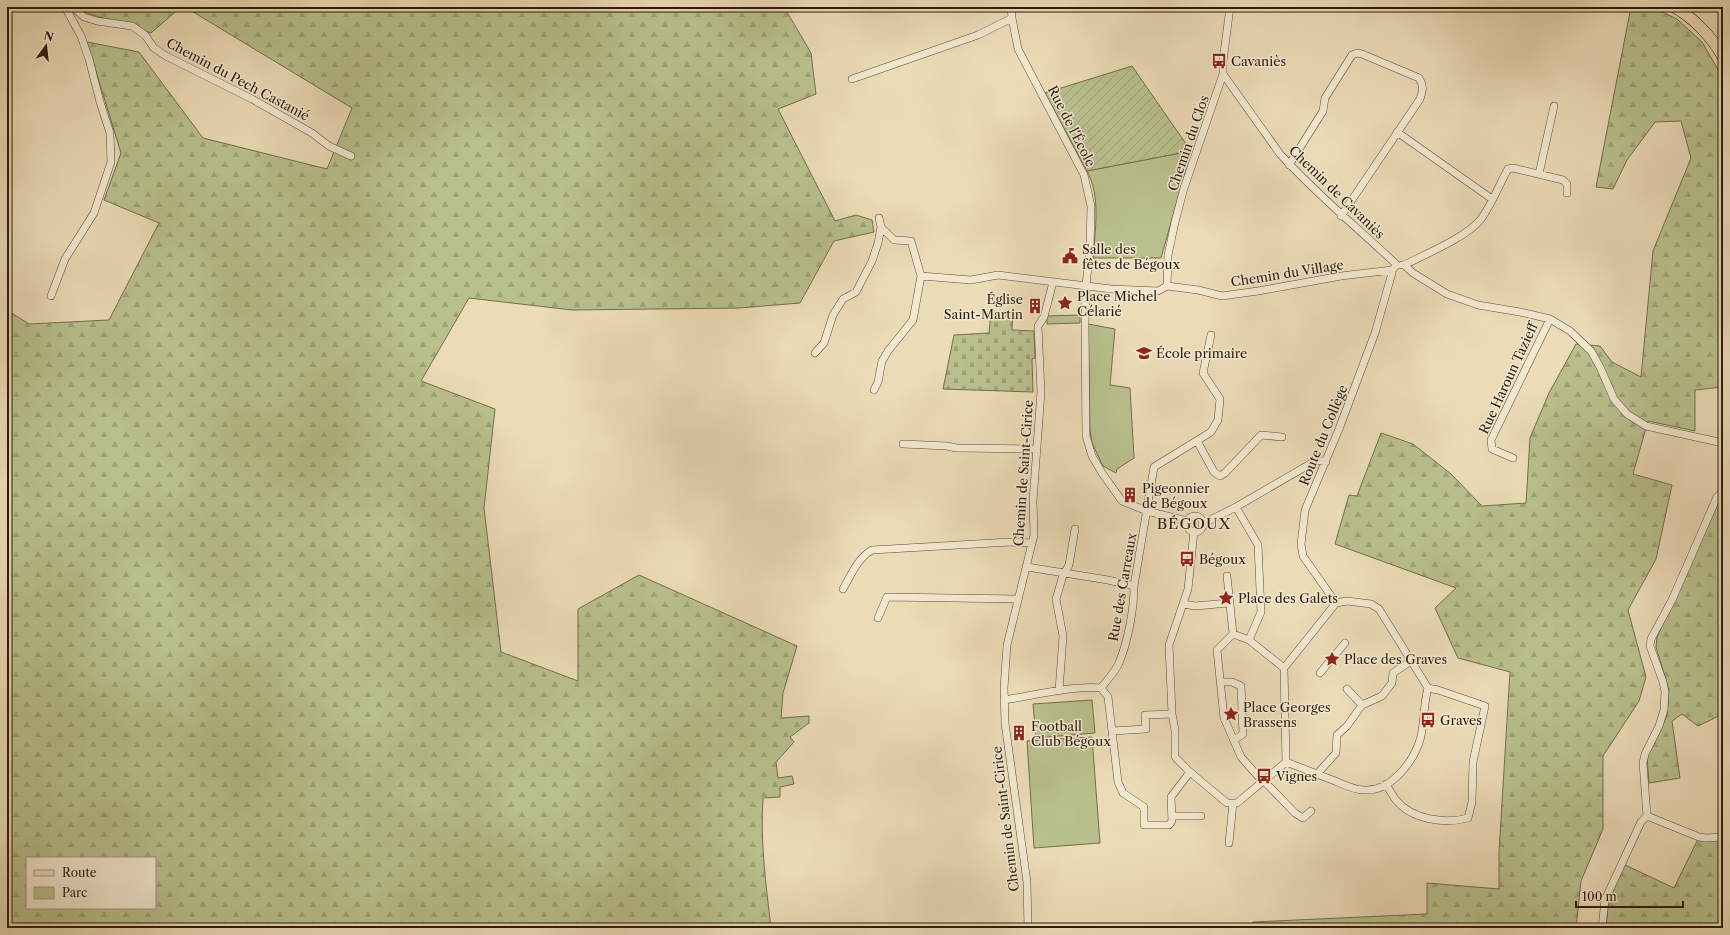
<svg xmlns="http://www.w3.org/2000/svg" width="1730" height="935" font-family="'Libre Caslon Text',serif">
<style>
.green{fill:#b8c08d;stroke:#726e4d}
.forest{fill:url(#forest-firs);stroke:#726e4d;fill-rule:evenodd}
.cemetery{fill:url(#cemetery-stones);stroke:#726e4d}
.garden{fill:url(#garden-furrows);stroke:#726e4d}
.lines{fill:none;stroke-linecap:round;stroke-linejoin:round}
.street-casing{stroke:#5c4b38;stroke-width:8}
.primary-casing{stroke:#2c1b0d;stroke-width:12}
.street{stroke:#f2e8d0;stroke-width:7}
.primary{stroke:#ebdbb7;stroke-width:11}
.labels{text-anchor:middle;stroke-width:3;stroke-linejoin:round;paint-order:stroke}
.poi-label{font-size:13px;fill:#2c1b0d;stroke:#f2e8d0;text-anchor:start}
.street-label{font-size:13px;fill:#2c1b0d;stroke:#f2e8d0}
.quarter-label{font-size:15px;letter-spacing:1px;fill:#2c1b0d;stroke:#f2e8d0}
</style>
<defs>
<pattern id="forest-firs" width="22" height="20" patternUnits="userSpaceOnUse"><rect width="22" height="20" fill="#b8c08d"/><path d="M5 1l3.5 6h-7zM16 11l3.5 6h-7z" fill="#9ea478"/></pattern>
<pattern id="cemetery-stones" width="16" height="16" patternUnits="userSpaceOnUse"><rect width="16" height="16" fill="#b8c08d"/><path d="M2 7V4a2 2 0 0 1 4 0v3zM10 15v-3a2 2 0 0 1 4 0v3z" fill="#9ea478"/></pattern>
<pattern id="garden-furrows" width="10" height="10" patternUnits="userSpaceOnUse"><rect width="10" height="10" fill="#b8c08d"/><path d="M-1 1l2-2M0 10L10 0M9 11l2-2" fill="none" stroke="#9ea478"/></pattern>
</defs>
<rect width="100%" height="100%" fill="#ebdbb7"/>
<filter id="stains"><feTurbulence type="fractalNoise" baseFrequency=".005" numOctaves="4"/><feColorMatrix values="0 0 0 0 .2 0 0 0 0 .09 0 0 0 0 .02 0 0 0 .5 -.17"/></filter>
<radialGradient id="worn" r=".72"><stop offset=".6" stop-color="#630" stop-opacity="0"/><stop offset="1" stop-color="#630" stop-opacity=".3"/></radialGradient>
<path class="green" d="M1191 151 1161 258H1093C1095 231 1101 196 1087 171Z
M1080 315V323L1047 324V316Z
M1088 324 1115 329 1110 385 1130 388 1134 458 1117 469 1116 473 1103 466 1092 443 1090 430Z
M1092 700 1095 733 1036 738 1033 704Z
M1092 737 1100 843 1034 848 1027 741Z"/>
<path class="forest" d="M75 7H181L151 33 77 10Z
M185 7H784L811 53 816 94 778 109 835 221 856 215 872 220 874 232 834 241 800 303 739 308 572 310 469 298 421 381 495 409 484 508 501 652 578 681V609L639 575 797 646 783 693 781 718 809 716V723L790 737 794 742 776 762 778 778 792 776 794 784 780 787V797L763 798C760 842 766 885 771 928H7V310L29 324 109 320 159 223 104 200 121 153 87 42 139 52 203 138 327 169 352 108ZM27 858H155V908H27Z
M1631 7H1652L1677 19 1702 42 1723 78V387L1695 390V431L1648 421 1633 474 1672 485 1656 559 1628 610 1646 677 1639 701 1603 756V829L1581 881 1576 928H1252L1253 922 1427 914V883L1499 889V852L1510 672 1458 658 1435 608 1456 588 1335 544 1349 495 1357 496 1381 433 1413 444 1451 474 1482 506 1526 503 1530 438 1549 393 1576 344 1600 346 1612 362 1641 377 1653 251 1691 158 1681 121 1655 122 1627 160 1613 189 1596 187Z
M1723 497V663L1719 682 1723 714 1698 726 1682 714 1672 721 1680 778 1649 783 1647 756 1667 716 1669 690 1656 647 1657 637 1720 498Z
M1698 839H1723V928H1606L1608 905 1623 864 1674 888Z"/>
<path class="cemetery" d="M991 312H1013L1012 330 1034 331 1035 358 1032 359 1033 392 943 389 954 335 989 333Z"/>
<path class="garden" d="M1132 66 1191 151 1087 171 1045 93Z"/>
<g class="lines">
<defs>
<path id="street" d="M73 7 84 17 97 21 132 26 145 35 154 48 166 56 252 99 312 133 329 146 351 156
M1011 7 1012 18 1018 49 1084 175 1091 206 1090 248 1086 285 1085 325 1086 436 1092 456 1102 473 1122 501 1147 511 1187 521
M1223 74 1280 154C1316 194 1358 228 1397 265
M852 79 978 35 1012 18
M1397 132 1492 199
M1289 165 1323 111 1325 98 1352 55 1357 53 1362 54 1419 78C1424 86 1423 90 1420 99L1341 216
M1539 174 1554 106
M1402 265H1404C1426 254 1467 237 1481 219 1492 204 1499 185 1508 169L1513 168 1563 180 1567 184V193
M1404 265 1413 273 1447 294 1478 305 1520 312 1550 319 1570 331 1591 351 1600 367 1614 399 1627 414 1646 426 1723 443
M921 276 971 280 998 275 1111 289 1158 291 1167 286 1198 290 1222 296 1258 291 1341 276 1392 270 1397 265
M1167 286 1168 255 1175 222 1184 188 1223 74V61L1230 7
M51 296 65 259 94 213 111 162 110 133 100 102 89 59 81 36 65 7
M815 353 824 343 833 315 843 299 856 292 872 261 878 243 881 227 879 218
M874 390 878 382 882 361 888 351 913 320 921 276 911 241 894 240 881 227
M1197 441 1214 472 1220 476 1225 473 1261 435 1282 437
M903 444 947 446 956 448 1037 449
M1513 458 1492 449 1491 440 1550 319
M1236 507 1258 545 1261 612 1249 640 1284 668
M1187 524a8 8 0 1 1 16 0a8 8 0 1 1-16 0Z
M1202 524 1236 507 1317 460 1326 462
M1194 531 1188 589 1169 645 1172 714 1175 730V757L1190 772 1227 803H1237L1286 762
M1027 567 1108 580 1134 586
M1065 572 1069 565 1075 529
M1227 576 1233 634
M843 589C851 575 858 558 872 550L1010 542 1032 543
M1347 601 1371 604 1379 609 1428 688C1423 705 1425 723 1420 740 1413 762 1391 792 1364 790 1354 790 1344 785 1335 781 1319 775 1302 768 1286 762L1284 668 1336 603Z
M1336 603 1303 556 1301 544 1305 510 1339 429 1375 333 1392 273V270
M1183 604 1195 606 1229 603
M878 618 887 597 1018 599
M1249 640 1233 634 1217 650 1224 718 1241 757 1263 782
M1320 673 1345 643
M1221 682H1232L1241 686 1243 734 1234 740
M1347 689 1362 705
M1059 691 1063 636 1056 599 1064 572
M1004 700C1031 696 1075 685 1101 688
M1172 714 1145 715 1146 729 1112 731 1118 782 1123 793 1144 807V825H1169L1172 821 1171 797 1190 772
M1112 731 1108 697 1101 688C1107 680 1115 672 1119 663 1128 641 1134 609 1134 586L1154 467 1211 432 1218 420 1220 399 1203 373 1211 335
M1317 774 1336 753 1337 735 1347 726 1362 705 1382 696 1392 683 1393 673 1411 661
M1264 781 1295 813 1303 818 1311 811
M1386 784C1389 789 1392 795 1396 800 1412 820 1445 824 1468 818L1472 802 1473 762 1485 706 1438 690 1428 688
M1172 816H1201
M1647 816 1699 837 1706 838 1723 837
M1229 843 1233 803
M1028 928 1027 882 1005 723 1004 688 1007 645 1034 535 1033 501 1041 392 1038 326 1044 317 1053 282
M1602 928 1605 900 1641 822 1647 816 1643 763 1645 754 1659 726 1664 710 1665 692 1663 682 1650 646 1651 639 1672 600 1717 497 1723 491"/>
<path id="primary" d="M1674 7C1694 18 1712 37 1723 57"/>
</defs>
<use href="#street" class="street-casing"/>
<use href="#primary" class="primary-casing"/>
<use href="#street" class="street"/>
<use href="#primary" class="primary"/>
</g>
<defs>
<symbol id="bus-bare" viewBox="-9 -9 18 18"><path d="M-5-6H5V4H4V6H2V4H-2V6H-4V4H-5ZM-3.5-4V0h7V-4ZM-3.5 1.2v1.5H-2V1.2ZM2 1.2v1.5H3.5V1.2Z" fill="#8f2418" stroke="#f2e8d0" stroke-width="2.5" paint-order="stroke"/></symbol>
<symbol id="civic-bare" viewBox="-9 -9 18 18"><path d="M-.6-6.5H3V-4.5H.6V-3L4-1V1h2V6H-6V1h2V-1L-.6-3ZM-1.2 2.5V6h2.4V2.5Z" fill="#8f2418" stroke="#f2e8d0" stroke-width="2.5" paint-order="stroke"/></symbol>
<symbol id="sight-bare" viewBox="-9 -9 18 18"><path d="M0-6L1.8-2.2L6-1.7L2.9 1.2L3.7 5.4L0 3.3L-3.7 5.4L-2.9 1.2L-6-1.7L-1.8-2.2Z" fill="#8f2418" stroke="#f2e8d0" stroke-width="2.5" paint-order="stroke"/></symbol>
<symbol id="building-bare" viewBox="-9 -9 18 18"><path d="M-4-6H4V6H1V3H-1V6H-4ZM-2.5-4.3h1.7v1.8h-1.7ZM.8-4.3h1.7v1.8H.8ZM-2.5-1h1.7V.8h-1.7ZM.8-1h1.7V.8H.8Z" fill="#8f2418" stroke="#f2e8d0" stroke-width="2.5" paint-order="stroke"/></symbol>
<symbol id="school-bare" viewBox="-9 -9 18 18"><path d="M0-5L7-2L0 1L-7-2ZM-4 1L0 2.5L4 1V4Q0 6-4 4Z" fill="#8f2418" stroke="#f2e8d0" stroke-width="2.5" paint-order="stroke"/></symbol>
</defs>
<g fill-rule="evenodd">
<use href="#bus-bare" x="1208" y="50" width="22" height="22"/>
<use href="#civic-bare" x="1059" y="245" width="22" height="22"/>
<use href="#sight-bare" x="1054" y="292" width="22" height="22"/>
<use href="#building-bare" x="1024" y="295" width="22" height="22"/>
<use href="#school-bare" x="1133" y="342" width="22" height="22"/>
<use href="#building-bare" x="1119" y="484" width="22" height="22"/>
<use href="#bus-bare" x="1176" y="548" width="22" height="22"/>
<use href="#sight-bare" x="1215" y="587" width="22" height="22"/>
<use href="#sight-bare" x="1321" y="648" width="22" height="22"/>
<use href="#sight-bare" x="1220" y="703" width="22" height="22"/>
<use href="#bus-bare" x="1417" y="709" width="22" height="22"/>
<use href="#building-bare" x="1008" y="722" width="22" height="22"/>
<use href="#bus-bare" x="1253" y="765" width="22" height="22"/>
</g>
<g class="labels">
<g class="poi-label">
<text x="1231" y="66">Cavaniès</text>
<text x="1082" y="254">Salle des<tspan x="1082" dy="15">fêtes de Bégoux</tspan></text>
<text x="1077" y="301">Place Michel<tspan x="1077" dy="15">Célarié</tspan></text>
<text x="1023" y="304" text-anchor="end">Église<tspan x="1023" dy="15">Saint-Martin</tspan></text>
<text x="1156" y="358">École primaire</text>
<text x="1142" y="493">Pigeonnier<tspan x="1142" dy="15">de Bégoux</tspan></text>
<text x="1199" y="564">Bégoux</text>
<text x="1238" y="603">Place des Galets</text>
<text x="1344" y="664">Place des Graves</text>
<text x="1243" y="712">Place Georges<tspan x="1243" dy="15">Brassens</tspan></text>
<text x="1440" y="725">Graves</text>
<text x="1031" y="731">Football<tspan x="1031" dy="15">Club Bégoux</tspan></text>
<text x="1276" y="781">Vignes</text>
</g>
<g class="street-label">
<text transform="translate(238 79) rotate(28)" y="5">Chemin du Pech Castanié</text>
<text transform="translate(1072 126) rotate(63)" y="5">Rue de l'École</text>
<text transform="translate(1188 143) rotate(-71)" y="5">Chemin du Clos</text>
<text transform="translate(1337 192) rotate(44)" y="5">Chemin de Cavaniès</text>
<text transform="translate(1287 273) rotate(-9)" y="5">Chemin du Village</text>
<text transform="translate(1508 378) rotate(-65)" y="5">Rue Haroun Tazieff</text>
<text transform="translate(1323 435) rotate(-68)" y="5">Route du Collège</text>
<text transform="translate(1023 473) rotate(-86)" y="5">Chemin de Saint-Cirice</text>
<text transform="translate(1122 587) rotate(-80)" y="5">Rue des Carreaux</text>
<text transform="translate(1005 819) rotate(-97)" y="5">Chemin de Saint-Cirice</text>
</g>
<g class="quarter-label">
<text x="1194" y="529">BÉGOUX</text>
</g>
</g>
<rect width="1730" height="935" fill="none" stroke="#ebdbb7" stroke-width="24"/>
<rect x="8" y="8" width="1714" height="919" fill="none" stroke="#2c1b0d" stroke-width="2"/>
<rect x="12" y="12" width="1706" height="911" fill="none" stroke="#2c1b0d"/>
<rect x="26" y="857" width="130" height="52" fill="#f2e8d0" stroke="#a39682"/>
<rect x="34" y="870" width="20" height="6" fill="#ebdbb7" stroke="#a39682"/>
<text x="62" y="877" font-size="12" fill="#2c1b0d">Route</text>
<rect x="34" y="887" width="20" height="12" fill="#b8c08d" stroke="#a39682"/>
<text x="62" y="897" font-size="12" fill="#2c1b0d">Parc</text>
<g transform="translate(46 46) rotate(15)" stroke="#f2e8d0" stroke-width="3" paint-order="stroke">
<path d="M0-3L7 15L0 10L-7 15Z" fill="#2c1b0d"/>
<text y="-6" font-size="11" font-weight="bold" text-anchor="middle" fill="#2c1b0d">N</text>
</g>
<path d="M1576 901v6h107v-6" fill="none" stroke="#2c1b0d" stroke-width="2"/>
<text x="1582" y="901" font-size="12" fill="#2c1b0d" stroke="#f2e8d0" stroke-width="3" paint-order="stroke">100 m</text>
<rect width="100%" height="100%" filter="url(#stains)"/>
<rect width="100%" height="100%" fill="url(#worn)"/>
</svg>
